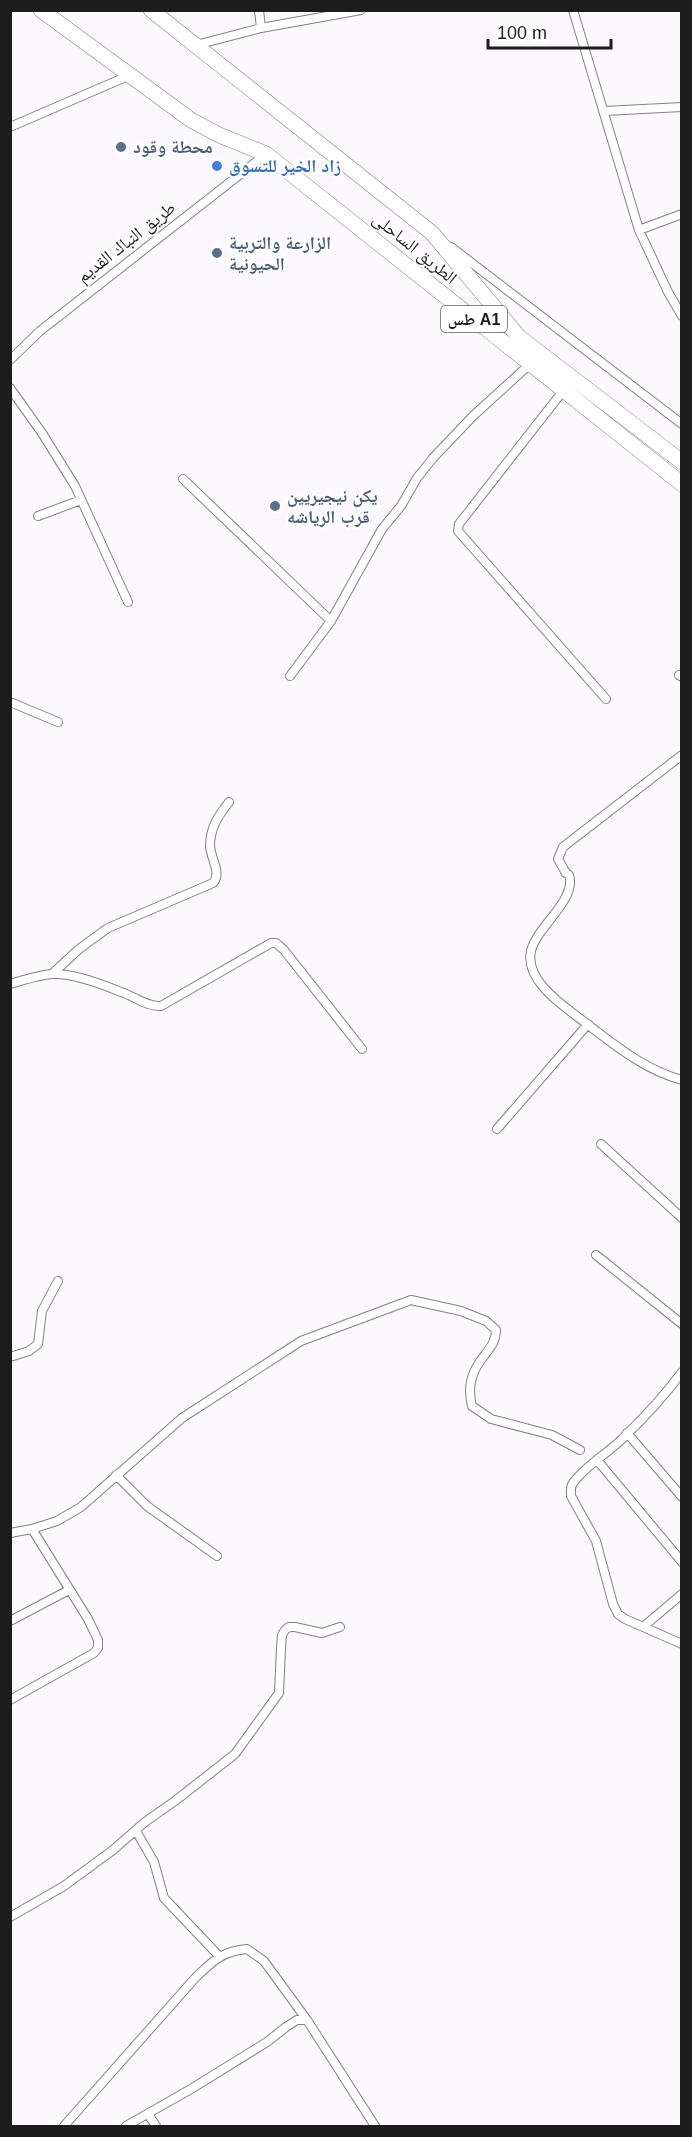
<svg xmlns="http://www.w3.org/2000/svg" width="692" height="2137" font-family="Helvetica,'Noto Naskh Arabic',sans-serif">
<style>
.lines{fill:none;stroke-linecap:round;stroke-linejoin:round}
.street-casing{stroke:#838183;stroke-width:10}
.highway-casing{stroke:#838183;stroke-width:16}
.street{stroke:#fff;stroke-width:8}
.highway{stroke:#fff;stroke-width:15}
.service-dot{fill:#5c6f8a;stroke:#fff;stroke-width:2}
.shop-dot{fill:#3f7fe0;stroke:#fff;stroke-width:2}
.labels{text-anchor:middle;stroke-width:4.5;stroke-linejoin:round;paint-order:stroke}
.shield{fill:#fff;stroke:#606061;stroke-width:1.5}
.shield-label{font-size:16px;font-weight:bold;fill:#1c1c1d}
.service-label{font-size:18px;font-weight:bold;fill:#4e5e75;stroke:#fff;text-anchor:start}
.shop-label{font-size:18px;font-weight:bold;fill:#366cbe;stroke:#fff;text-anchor:start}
.street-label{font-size:18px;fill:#1c1c1d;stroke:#fff}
</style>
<rect width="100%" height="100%" fill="#fbf9fc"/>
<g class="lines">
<defs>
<path id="street" d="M259 10 261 28
M573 10 639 230 668 292 682 316
M196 45 261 28 361 10
M604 111 682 107
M10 127 128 76
M639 230 682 214
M451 247 682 424
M10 360 40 331 266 154
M10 388 42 433 75 486 128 602
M563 391 459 524 458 531 606 699
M183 479 331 621
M38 516 81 500
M679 675 682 677
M290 676 331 621 382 529 401 506 417 478 433 458 473 416 530 364
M10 702 58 722
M682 755 563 847 558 859 566 873 569 875C577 900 537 926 531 951 524 982 567 1008 587 1024 616 1046 645 1070 682 1080
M52 974 79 949 108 928 213 883C222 874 211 859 210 846 210 828 218 816 229 802
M10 984C24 980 39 975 52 974 73 973 102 984 121 992 134 996 147 1007 161 1006L271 943H276L284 950 362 1049
M497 1129 588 1024
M601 1144 682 1218
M596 1255 682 1324
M10 1357 29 1351 38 1344 42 1311 58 1281
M682 1372C665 1395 643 1419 622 1439 607 1454 586 1465 573 1483 570 1487 571 1491 571 1496L596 1541 613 1604 618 1614 625 1619 682 1644
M627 1433 682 1497
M597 1460 682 1562
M116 1475 147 1506 217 1556
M32 1529 57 1521 81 1507 182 1418 301 1341 411 1300 461 1311 486 1321 496 1330C496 1343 488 1350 481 1360 470 1375 468 1389 472 1406L491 1419 552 1435 580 1450
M10 1533 32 1529 88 1619 98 1640V1648L94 1653 10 1700
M10 1621 69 1590
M643 1627 682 1594
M136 1831 154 1862 164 1898 219 1956
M10 1917 64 1886 113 1850 145 1822 175 1801 235 1754 279 1693 281 1648 282 1635 285 1630 289 1627H295L322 1633 340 1627
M148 2114 156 2126
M64 2126 196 1977C213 1961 222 1951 247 1949L264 1961 307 2020
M126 2126 191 2089 267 2042 286 2027 297 2020H307L375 2126"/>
<path id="highway" d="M41 10 191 120 219 135 266 154 682 484
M151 10 432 233 519 337 682 462"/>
</defs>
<use href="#street" class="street-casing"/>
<use href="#highway" class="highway-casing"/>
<use href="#street" class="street"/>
<use href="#highway" class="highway"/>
</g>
<g class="service-dot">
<circle cx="121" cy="147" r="6"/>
<circle cx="217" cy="253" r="6"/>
<circle cx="275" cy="506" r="6"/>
</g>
<circle class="shop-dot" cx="217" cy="166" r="6"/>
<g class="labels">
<rect class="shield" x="441" y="306" width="66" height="26" rx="4.5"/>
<g class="shield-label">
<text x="474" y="325">طس A1</text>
</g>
<g class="service-label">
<text x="133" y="153">محطة وقود</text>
<text x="229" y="249">الزارعة والتربية<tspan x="229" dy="21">الحيونية</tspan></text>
<text x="287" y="502">يكن نيجيريين<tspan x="287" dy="21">قرب الرياشه</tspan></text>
</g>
<g class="shop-label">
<text x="229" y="172">زاد الخير للتسوق</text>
</g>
<g class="street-label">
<text transform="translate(126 242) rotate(-38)" y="6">طريق النباك القديم</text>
<text transform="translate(415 248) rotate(39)" y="6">الطريق الساحلى</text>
</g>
</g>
<rect width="692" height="2137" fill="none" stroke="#1c1c1d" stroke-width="24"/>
<path d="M488 39v9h123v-9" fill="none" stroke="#1c1c1d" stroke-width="3"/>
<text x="497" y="39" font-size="18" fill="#1c1c1d" stroke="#ffffff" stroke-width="4.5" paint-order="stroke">100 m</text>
</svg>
